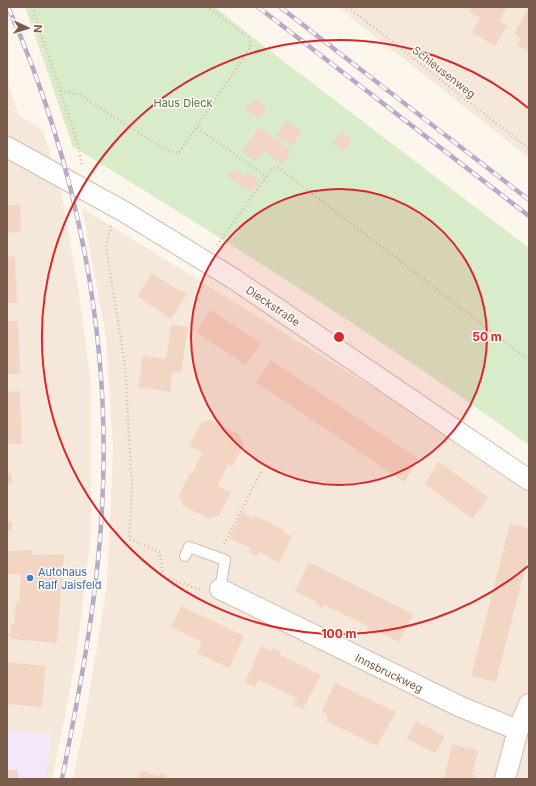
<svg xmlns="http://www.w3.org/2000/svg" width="536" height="786" font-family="Inter,sans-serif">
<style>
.residential{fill:#f5e8da}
.education{fill:#f3e8fa}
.green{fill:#d8ecc9}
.building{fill:#f3d5c3}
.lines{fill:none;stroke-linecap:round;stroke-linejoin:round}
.lane-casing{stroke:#d1beb0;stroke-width:12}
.street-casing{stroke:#d1beb0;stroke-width:22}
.path{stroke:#d9b8a5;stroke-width:2.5;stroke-dasharray:1 3;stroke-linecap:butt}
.lane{stroke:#fff;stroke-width:10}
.street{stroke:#fff;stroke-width:20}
.rail-casing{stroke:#b9a8c9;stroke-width:4.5}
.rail{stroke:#fffaf3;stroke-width:3;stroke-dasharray:9;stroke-linecap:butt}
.ring{fill:none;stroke:#d62828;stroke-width:2}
.shop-dot{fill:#3f7fe0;stroke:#fffaf3;stroke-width:1.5}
.labels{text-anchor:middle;stroke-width:3;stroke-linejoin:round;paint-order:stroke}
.street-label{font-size:11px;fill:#7a5c4d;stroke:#fffaf3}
.park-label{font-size:11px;fill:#537a41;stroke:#fffaf3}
.shop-label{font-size:11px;fill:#366cbe;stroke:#fffaf3;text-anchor:start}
.centre{fill:#d62828;stroke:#fffaf3;stroke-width:2}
.ring-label{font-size:12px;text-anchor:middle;font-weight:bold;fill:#d62828;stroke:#fffaf3;stroke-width:3;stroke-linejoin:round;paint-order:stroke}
</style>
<rect width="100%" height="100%" fill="#fdf6ec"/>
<path class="residential" d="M338 7H529V158Z
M7 81 19 116 43 130 62 196 80 299 91 384V534L76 658 52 779H7Z
M82 208 529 484V779H73L86 713 107 585 113 450 106 336Z"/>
<path class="education" d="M7 730 52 734 44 779H7Z"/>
<path class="green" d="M25 7H215L261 44 529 248V445C382 339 227 241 72 146V144Z"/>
<path class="building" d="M472 7H507L499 21 507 26 495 46 472 32 480 18 469 12Z
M529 7V49L528 51 517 45 521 38 514 34Z
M255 98 267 107 259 118 246 110Z
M287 121 302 132 292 146 276 135Z
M259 127 291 151 282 164 264 151 256 162 242 151Z
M341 131 352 140 343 151 332 143Z
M233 168 244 176 248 172 260 181 251 192 227 176Z
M7 205H20L21 232 7 233Z
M15 256 17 303H7V257Z
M152 273 181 292 182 291 187 294 171 319 137 296Z
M210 310 261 343 246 365 196 332Z
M7 321H18L20 374H7Z
M171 325 188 327 181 373 172 372 170 392 138 387 143 356 166 359Z
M271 360 419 459 404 482 256 382Z
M20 391 22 444H11L7 442V392Z
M210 420 239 434 244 444 232 467 228 465 218 486 231 493 219 515 210 519 183 506 179 496 190 472 192 474 203 452 189 446 201 423Z
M439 462 488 497 473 519 424 484Z
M7 473H11L12 483H7Z
M243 510 245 511 244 514 252 518 254 515 284 530 282 532 290 536 292 534H293L279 563 259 552 257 556 249 552 250 548 229 538Z
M7 521H12V530L7 531Z
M510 524 529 528V553L496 682 471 676Z
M7 542 8 551 32 550V555L64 554 57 643 12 639 9 636 11 625 14 623 16 602H19L21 574H7Z
M309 562 413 614 399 642 375 630 374 633 367 629 368 626 324 605 322 608 315 604 316 601 295 591Z
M181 606 244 636 229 668 197 653 202 642 171 627Z
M261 646 271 651 273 648 281 652 280 655 321 675 303 709 293 705 297 698 259 680 255 687 245 682Z
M7 662 46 666 42 707 7 704Z
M335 683 396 712 377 746 326 721 328 717 326 716 327 714 322 711Z
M416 721 445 736 436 753 407 739Z
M452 744 478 750 472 774H474L473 779H444Z
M7 770H18V779H7Z
M141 770 159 776 160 773 167 775 166 779H138Z"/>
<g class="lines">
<defs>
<path id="lane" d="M185 556 189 547 225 560 220 589"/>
<path id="street" d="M7 147 123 211 234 279 529 480
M220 589 461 707 518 730
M505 779 518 730 529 704"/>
</defs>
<use href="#lane" class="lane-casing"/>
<use href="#street" class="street-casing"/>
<path class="path" d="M32 7 78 143 82 167
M348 7 529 149
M61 91 80 95 167 151 179 153 250 48V42L248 37 207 7
M197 128 267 177
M111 226 106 246 125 365 132 488 129 539 160 552 163 577 201 590
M217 245 272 169 277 167 529 360
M224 544 261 472"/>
<use href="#lane" class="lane"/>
<use href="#street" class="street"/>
<defs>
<path id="rail" d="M8 7C77 163 112 339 102 509 97 601 80 689 62 779
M258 7 529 216
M280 7 529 200"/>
</defs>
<use href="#rail" class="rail-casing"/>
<use href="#rail" class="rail"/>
</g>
<circle cx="339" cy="337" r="148" fill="#d62828" fill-opacity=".12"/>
<g class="ring">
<circle cx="339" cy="337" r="148"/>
<path d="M528 566A297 297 0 1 1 528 108"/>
</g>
<circle class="shop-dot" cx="30" cy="578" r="4"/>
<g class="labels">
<g class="street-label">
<text transform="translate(444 72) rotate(38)" y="4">Schleusenweg</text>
<text transform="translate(273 306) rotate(34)" y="4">Dieckstraße</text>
<text transform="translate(389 673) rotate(26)" y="4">Innsbruckweg</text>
</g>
<g class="park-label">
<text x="183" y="107">Haus Dieck</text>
</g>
<g class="shop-label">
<text x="38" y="576">Autohaus<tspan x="38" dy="13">Ralf Jaisfeld</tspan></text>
</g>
</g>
<circle cx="339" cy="337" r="6" class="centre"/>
<g class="ring-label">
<text x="487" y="341">50 m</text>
<text x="339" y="638">100 m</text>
</g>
<rect width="536" height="786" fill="none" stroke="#7a5c4d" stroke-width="16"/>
<g transform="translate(28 28) rotate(94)" stroke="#fffaf3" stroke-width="3" paint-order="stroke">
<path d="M0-3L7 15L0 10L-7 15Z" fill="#7a5c4d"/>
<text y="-6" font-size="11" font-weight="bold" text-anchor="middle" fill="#7a5c4d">N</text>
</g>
</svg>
